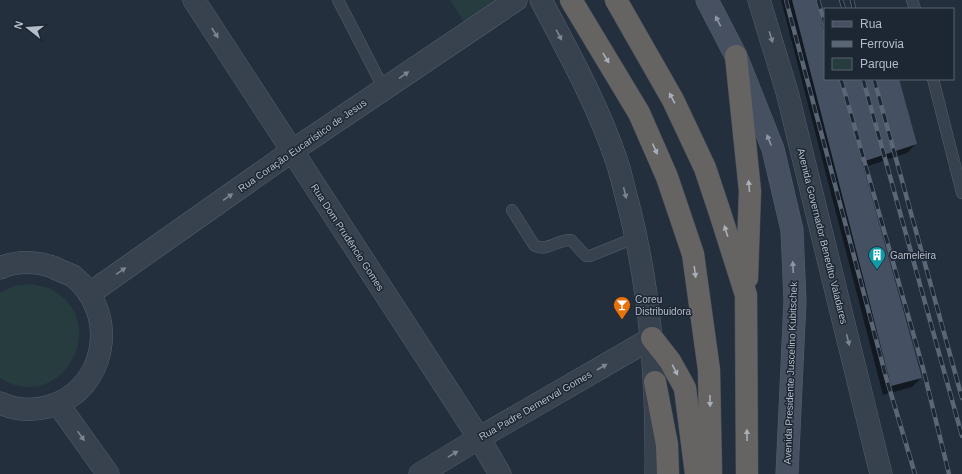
<svg xmlns="http://www.w3.org/2000/svg" width="962" height="474" font-family="Helvetica,sans-serif">
<style>
.green{fill:#263c3f}
.shadow{fill:#0007}
.building{fill:#455162}
.lines{fill:none;stroke-linecap:round;stroke-linejoin:round}
.service-casing{stroke:#565f6c;stroke-width:12}
.minor-casing{stroke:#565f6c;stroke-width:23}
.tertiary-casing{stroke:#565f6c;stroke-width:23}
.secondary-casing{stroke:#565f6c;stroke-width:23}
.trunk-casing{stroke:#434c59;stroke-width:23}
.service{stroke:#38414e;stroke-width:11}
.minor{stroke:#38414e;stroke-width:22}
.tertiary{stroke:#38414e;stroke-width:22}
.secondary{stroke:#465061;stroke-width:22}
.trunk{stroke:#656462;stroke-width:22}
.rail-casing{stroke:#5a6575;stroke-width:4.5}
.rail{stroke:#1d2633;stroke-width:3;stroke-dasharray:9;stroke-linecap:butt}
.oneway{fill:#8e96a5}
.oneway2{fill:#7c8592}
.oneway3{fill:#a8afba}
.labels{text-anchor:middle;stroke-width:3;stroke-linejoin:round;paint-order:stroke}
.street-label{font-size:10px;fill:#b4bcc9;stroke:#1d2633}
.poi-label{font-size:10px;fill:#b4bcc9;stroke:#1d2633;text-anchor:start}
</style>
<rect width="100%" height="100%" fill="#242f3e"/>
<path class="green" d="M450 0H499L464 22Z
M31 284C36 285 43 286 49 288 115 321 61 417 0 378V293L14 286Z"/>
<path class="shadow" d="M781 0H815L825 38V79H898L916 144 907 153 862 168 921 378 912 387 883 395Z"/>
<path class="building" d="M792 0H816L825 34V79H899L917 144 862 162 922 378 891 386Z"/>
<g class="lines">
<defs>
<path id="service" d="M338 0 384 89
M912 0 915 9
M933 79 962 193
M512 210 534 245C546 253 558 239 571 240L586 256H590L637 237"/>
<path id="minor" d="M194 0 479 438 500 474
M759 0 787 92 881 474
M420 474 479 438 652 338"/>
<path id="tertiary" d="M541 0C568 52 597 103 616 159 621 173 624 189 628 203 651 292 657 382 656 474
M0 268C18 260 42 261 59 270 63 272 69 274 73 276 120 313 107 392 47 407 31 411 15 410 0 403
M89 294 292 151 516 0
M58 404 108 474"/>
<path id="secondary" d="M707 0 736 56 773 149 792 230 795 301 787 474"/>
<path id="trunk" d="M571 0 639 113 667 177 693 254 709 370 711 474
M616 0 673 100 705 168 720 213 746 295 747 474
M736 56 750 191 747 278
M652 338 670 361 685 388 696 474
M655 382 667 445 668 474"/>
</defs>
<use href="#service" class="service-casing"/>
<use href="#minor" class="minor-casing"/>
<use href="#tertiary" class="tertiary-casing"/>
<use href="#secondary" class="secondary-casing"/>
<use href="#trunk" class="trunk-casing"/>
<use href="#service" class="service"/>
<use href="#minor" class="minor"/>
<use href="#tertiary" class="tertiary"/>
<use href="#secondary" class="secondary"/>
<use href="#trunk" class="trunk"/>
<defs>
<path id="rail" d="M786 0 886 377 915 474
M818 0 825 24
M841 0 844 9
M852 0 854 9
M841 79 923 368 949 474
M863 79 962 436
M874 79 962 398"/>
</defs>
<use href="#rail" class="rail-casing"/>
<use href="#rail" class="rail"/>
</g>
<defs><path id="oneway-solid" d="M-6-.8H1V-3.2L6.5 0L1 3.2V.8H-6Z"/></defs>
<g class="oneway">
<use href="#oneway-solid" transform="translate(718 21) rotate(-117)"/>
<use href="#oneway-solid" transform="translate(769 140) rotate(-112)"/>
<use href="#oneway-solid" transform="translate(793 267) rotate(-93)"/>
</g>
<g class="oneway2">
<use href="#oneway-solid" transform="translate(215 33) rotate(57)"/>
<use href="#oneway-solid" transform="translate(559 35) rotate(62)"/>
<use href="#oneway-solid" transform="translate(771 37) rotate(73)"/>
<use href="#oneway-solid" transform="translate(404 75) rotate(-34)"/>
<use href="#oneway-solid" transform="translate(625 193) rotate(76)"/>
<use href="#oneway-solid" transform="translate(228 197) rotate(-35)"/>
<use href="#oneway-solid" transform="translate(121 271) rotate(-35)"/>
<use href="#oneway-solid" transform="translate(848 340) rotate(76)"/>
<use href="#oneway-solid" transform="translate(602 367) rotate(-30)"/>
<use href="#oneway-solid" transform="translate(81 436) rotate(55)"/>
<use href="#oneway-solid" transform="translate(453 454) rotate(-31)"/>
</g>
<g class="oneway3">
<use href="#oneway-solid" transform="translate(606 58) rotate(59)"/>
<use href="#oneway-solid" transform="translate(672 98) rotate(-118)"/>
<use href="#oneway-solid" transform="translate(655 149) rotate(66)"/>
<use href="#oneway-solid" transform="translate(749 186) rotate(-95)"/>
<use href="#oneway-solid" transform="translate(726 231) rotate(-107)"/>
<use href="#oneway-solid" transform="translate(695 272) rotate(82)"/>
<use href="#oneway-solid" transform="translate(675 370) rotate(62)"/>
<use href="#oneway-solid" transform="translate(710 401) rotate(89)"/>
<use href="#oneway-solid" transform="translate(747 435) rotate(-91)"/>
</g>
<defs>
<symbol id="building-pin" viewBox="-11 -11 22 30"><path d="M0 17L-7.5 6A9.5 9.5 0 1 1 7.5 6Z" fill="#0f9aa8" stroke="#1d2633"/><path d="M-4-6H4V6H1V3H-1V6H-4ZM-2.5-4.3h1.7v1.8h-1.7ZM.8-4.3h1.7v1.8H.8ZM-2.5-1h1.7V.8h-1.7ZM.8-1h1.7V.8H.8Z" fill="#fff"/></symbol>
<symbol id="bar-pin" viewBox="-11 -11 22 30"><path d="M0 17L-7.5 6A9.5 9.5 0 1 1 7.5 6Z" fill="#e8710a" stroke="#1d2633"/><path d="M-6-5H6L.8 .8V4.5H3.5V6h-7V4.5H-.8V.8Z" fill="#fff"/></symbol>
</defs>
<g fill-rule="evenodd">
<use href="#building-pin" x="867" y="245" width="20" height="27"/>
<use href="#bar-pin" x="612" y="295" width="20" height="27"/>
</g>
<g class="labels">
<g class="street-label">
<text transform="translate(302 145) rotate(-35)" y="4">Rua Coração Eucarístico de Jesus</text>
<text transform="translate(823 236) rotate(76)" y="4">Avenida Governador Benedito Valadares</text>
<text transform="translate(348 237) rotate(57)" y="4">Rua Dom Prudêncio Gomes</text>
<text transform="translate(790 373) rotate(-88)" y="4">Avenida Presidente Juscelino Kubitschek</text>
<text transform="translate(535 405) rotate(-30)" y="4">Rua Padre Demerval Gomes</text>
</g>
<g class="poi-label">
<text x="890" y="259">Gameleira</text>
<text x="635" y="303">Coreu<tspan x="635" dy="12">Distribuidora</tspan></text>
</g>
</g>
<rect x="824" y="8" width="130" height="72" fill="#1d2633" stroke="#59626f"/>
<rect x="832" y="21" width="20" height="6" fill="#465061" stroke="#59626f"/>
<text x="860" y="28" font-size="12" fill="#b4bcc9">Rua</text>
<rect x="832" y="41" width="20" height="6" fill="#5a6575" stroke="#59626f"/>
<text x="860" y="48" font-size="12" fill="#b4bcc9">Ferrovia</text>
<rect x="832" y="58" width="20" height="12" fill="#263c3f" stroke="#59626f"/>
<text x="860" y="68" font-size="12" fill="#b4bcc9">Parque</text>
<g transform="translate(28 28) rotate(287)" stroke="#1d2633" stroke-width="3" paint-order="stroke">
<path d="M0-3L7 15L0 10L-7 15Z" fill="#b4bcc9"/>
<text y="-6" font-size="11" font-weight="bold" text-anchor="middle" fill="#b4bcc9">N</text>
</g>
</svg>
